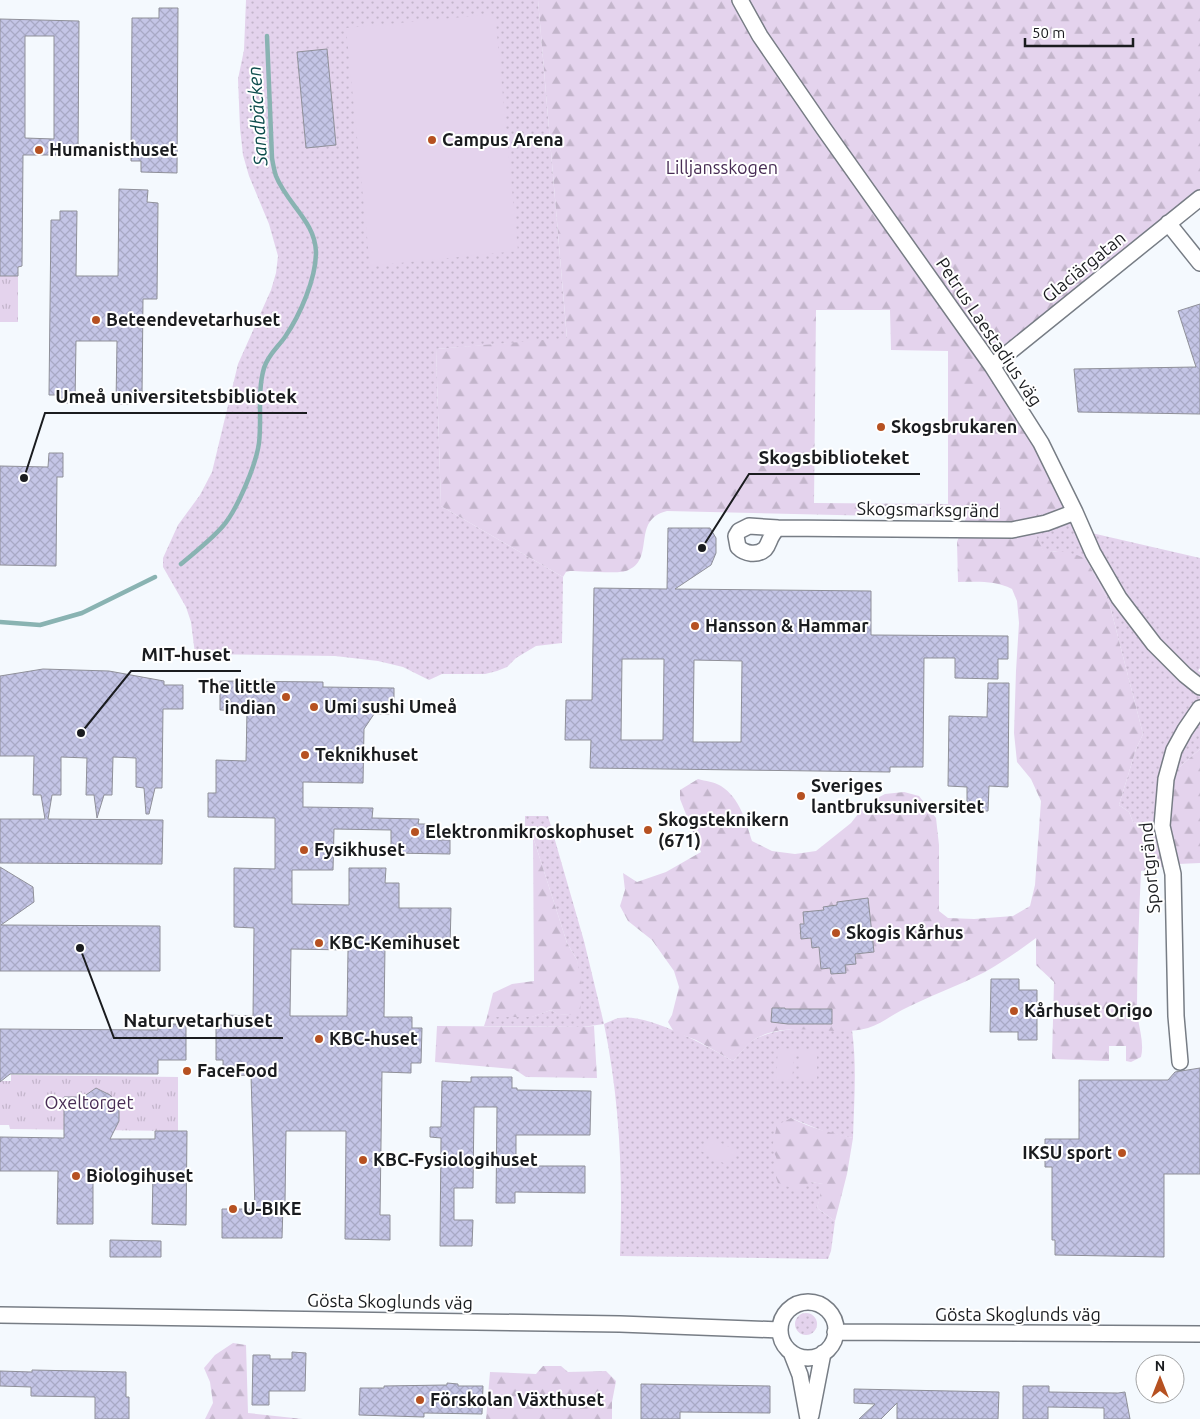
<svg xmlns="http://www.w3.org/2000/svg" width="1200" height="1419" font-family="Ubuntu,sans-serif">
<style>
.grass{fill:url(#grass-dots)}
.forest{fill:url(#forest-firs);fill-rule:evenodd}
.park{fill:url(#park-tufts)}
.garden{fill:#e4d3ed}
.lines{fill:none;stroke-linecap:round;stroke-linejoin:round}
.stream{stroke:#89b3b2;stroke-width:4.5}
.building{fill:url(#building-cross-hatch);stroke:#8f9099;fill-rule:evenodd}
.minor-casing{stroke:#777d85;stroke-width:18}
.minor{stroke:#fff;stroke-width:15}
.poi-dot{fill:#b65121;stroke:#fff;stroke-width:2}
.labels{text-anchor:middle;stroke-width:4;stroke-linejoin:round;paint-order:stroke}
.poi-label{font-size:18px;font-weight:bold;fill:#1a1c1f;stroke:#fff;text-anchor:start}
.park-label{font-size:18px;fill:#482d55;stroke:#fff}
.street-label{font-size:18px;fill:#1a1c1f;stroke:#fff}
.water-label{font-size:19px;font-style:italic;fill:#0c4c4c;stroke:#fff}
.leader{fill:none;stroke:#1a1c1f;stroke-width:2}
.callout-dot{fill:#1a1c1f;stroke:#fff;stroke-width:2}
.callout-label{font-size:19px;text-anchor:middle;font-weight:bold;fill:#1a1c1f;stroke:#fff;stroke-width:4;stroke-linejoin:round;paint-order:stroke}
</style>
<defs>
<pattern id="grass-dots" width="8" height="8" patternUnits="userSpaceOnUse" patternTransform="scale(1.25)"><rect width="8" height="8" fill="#e4d3ed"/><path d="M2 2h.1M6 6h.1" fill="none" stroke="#c3b5cb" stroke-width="1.8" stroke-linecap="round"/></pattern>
<pattern id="forest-firs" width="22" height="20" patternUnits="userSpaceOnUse" patternTransform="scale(1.25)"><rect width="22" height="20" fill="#e4d3ed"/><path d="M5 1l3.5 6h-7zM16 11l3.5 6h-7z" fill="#c3b5cb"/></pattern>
<pattern id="park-tufts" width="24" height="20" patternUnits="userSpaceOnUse" patternTransform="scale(1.25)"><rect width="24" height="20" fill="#e4d3ed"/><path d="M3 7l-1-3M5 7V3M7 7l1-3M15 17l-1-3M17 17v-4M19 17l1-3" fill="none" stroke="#c3b5cb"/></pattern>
<pattern id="building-cross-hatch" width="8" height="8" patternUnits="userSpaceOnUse" patternTransform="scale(1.25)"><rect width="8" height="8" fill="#c4c5e6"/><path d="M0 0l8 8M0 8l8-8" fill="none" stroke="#a8a9c5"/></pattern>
</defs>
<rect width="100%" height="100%" fill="#f4f9fe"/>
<path class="grass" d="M246 0H538L567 339 436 349 441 506 563 577 562 643 536 646 516 658 507 667 497 671 485 674H442L429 680 403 667 378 661 335 656 195 654 191 622 186 607 163 567V558L178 525 200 495 212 472 238 364 271 290 276 273 278 256 269 224 249 176 243 155 240 128 238 79 244 50Z
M1075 512 1083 531 1200 558V668L1198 671 1200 672V749L1166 779 1162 826 1133 822 1129 812 1119 805 1136 749 1143 734 1109 602 1086 559 1055 551 1044 553 1031 526Z
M525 816H548L584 941 604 1024C609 1022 614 1019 619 1018 648 1013 707 1046 733 1061 740 1054 747 1043 755 1039 785 1024 820 1029 852 1030 857 1066 854 1102 853 1138L828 1133 791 1118 811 1182 824 1184 817 1208 835 1221 831 1251 828 1259 620 1256C623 1177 620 1101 604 1024L582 1027 484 1026 487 1017H531L551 1010 560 1015 580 1013 577 960 567 943 533 837H525Z
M795 1324a11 11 0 1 1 22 0a11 11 0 1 1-22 0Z"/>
<path class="forest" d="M538 0H1200V198L992 366 1075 512 1031 526 1044 552C1059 550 1072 552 1086 559L1109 602 1143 734 1136 749 1119 805 1129 812 1133 822 1162 826 1166 779 1200 749V863L1178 864 1141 871C1139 916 1137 962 1137 1007 1137 1024 1145 1041 1141 1057L1131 1062 1126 1061V1046H1109V1061L1052 1059 1054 982 1036 965V938C1020 950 1003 962 985 972 958 986 929 996 902 1010 890 1016 881 1024 868 1028 831 1038 790 1019 755 1039 747 1044 740 1054 733 1061L696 1040 674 1032 668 1022 672 1015 679 987 674 971 652 940 628 921 620 906 625 890 623 873 637 882 666 872 701 852 680 799V790L698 779C705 781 715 782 721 786 740 798 746 822 752 841L772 851 795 854 816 851 851 823 866 804 885 794 904 792 919 796 936 818 939 845V911L948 918 974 919 1013 916 1030 906 1035 885 1041 801 1031 779 1017 762 1014 733 1016 671 1019 623 1017 601 1012 589C994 580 977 582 958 582L957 542 966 518 667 511C630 520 657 560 626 571 617 574 582 571 570 571L566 572 563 577 441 506 436 349 567 338ZM816 310H890L891 350 948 351V504L814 503Z
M533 837 567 943 577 960 582 985 580 1014 559 1015 551 1010 532 1017H487L493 993 512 984 534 981Z
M437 1026 582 1027 594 1026 597 1078 526 1077 514 1069 435 1062Z
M791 1118C811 1128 831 1133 853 1138L847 1174 835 1221 817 1208 823 1184 811 1182 797 1190 778 1183 772 1166 777 1159 772 1148 777 1125Z
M233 1343 246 1345 248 1413 303 1419H205L213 1403 210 1382 204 1368 215 1355Z
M543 1366H561L568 1372 606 1371 616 1381 612 1402V1419H486L490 1372 536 1374Z"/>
<path class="park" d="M0 276H18V322H0Z
M11 1075 178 1077V1131L10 1129 9 1125H0V1081H11Z"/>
<path class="garden" d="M495 14 518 251 370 266 346 28Z
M778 1048 795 1049 792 1080 776 1079Z
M800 1049H817V1081L800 1080Z
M709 1137 737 1151 729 1166 701 1151Z"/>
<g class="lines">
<path class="stream" d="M181 564C195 552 211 540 223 526 237 510 256 465 259 443 262 418 257 392 264 368 268 355 278 347 285 337 300 315 316 279 316 252 315 221 287 204 276 176 274 170 273 164 272 158L267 36
M0 622 40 625 82 613 155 577"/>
</g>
<path class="building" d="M159 8H178L177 173 141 172V161H131L132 18H159Z
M0 19 79 21 78 155H23L22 266 18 267V276H0ZM25 36H54V139L25 138Z
M327 49 336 145 306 148 297 52Z
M119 189 148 190 147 202 158 203 157 299H143L142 396H132V404H116L117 341H76L75 403H59V395H49L51 220H60V211H77L76 276H118Z
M1200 304V414L1078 412 1074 369 1196 367 1178 311Z
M49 453H63V477H57L56 566 0 565V466L48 467Z
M668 528H710L716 538V553L711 565 675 589 871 591V635L1008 636V659H998V679L955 678V658H924L923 767H890V772L590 768 591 740H565L566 700H592L594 588 667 589ZM622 659H664L663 740H621ZM694 660 742 661 741 742H693Z
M43 669 109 671 164 681V685H183V709H163L162 788H155L149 814H146L144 788 136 787V758L113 757 112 795H104L97 818 94 795H86L87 758 61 757V795H52L48 819 163 820 162 864 0 863V819H45L41 795H33L34 756H0V676Z
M220 681 323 682V687L394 688V714H374L364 729 363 783 303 782V807L373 808 372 818 419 819 418 824H438V840H450V854L391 853V830L334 829 333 870H292V904L349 905V868H386L385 883H399V908H451L450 947 385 946 384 1017H412V1028H422L421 1063H411V1073L382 1072 380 1215H390V1240L345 1239 346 1131H286L285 1203 283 1205 282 1238H222V1209H255L251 1075 226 1076V1070H223V1060H216V1025H224L225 1015 253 1016 254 928 234 927V868L275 869V818L208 817V793H216V760L246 761 247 711 220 710ZM291 949 348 950 347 1016H290Z
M988 683H1009L1008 787 989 786 988 811H967V787L948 786 949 716 987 717Z
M0 867 33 887 34 902 1 925 160 926V971H0Z
M868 898 874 952 855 954 856 964 845 965 846 973 831 974 830 968 821 969 819 947 812 948 811 938 801 939 800 924H804L803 912 824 910 823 907 837 905V902Z
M991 979H1019V990H1037V1040H1018V1032H990Z
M772 1008H785V1009H832V1024H788L771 1022Z
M158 1024H186V1060H158V1074H10L0 1082V1029L158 1030Z
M1200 1068V1174H1164V1257L1055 1255V1240H1052V1167H1045V1139H1079V1080H1168L1175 1072Z
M471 1077H512V1088H517V1090L591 1091 590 1135H516V1166H585V1193L515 1192V1203H496L497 1107H474L473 1188H454V1220H473L472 1246H440L441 1138 430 1137V1127H441L442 1081 471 1082Z
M96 1088 110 1095 119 1106V1121L110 1139H155V1131H187L186 1225 152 1224 153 1173 93 1172V1224H57L58 1171H0V1137L64 1138V1097H83Z
M110 1240 161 1241V1257H110Z
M292 1352 306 1353 305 1391H269V1405H252L253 1355H270V1359H292Z
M32 1370 126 1372V1397H129V1419H95V1397L31 1396V1387L0 1386V1371L32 1372Z
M447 1383 458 1384V1386H483L482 1414 424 1413V1417L359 1415 360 1388H384V1386L447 1385Z
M641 1384 770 1386V1413L680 1412V1419H641Z
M1023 1386H1049V1392L1118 1393 1125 1392 1130 1419H1104V1408L1048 1407V1419H1023Z
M854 1389 999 1392 998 1419H897V1403L881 1419H859L875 1404 854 1403Z"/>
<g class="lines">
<defs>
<path id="minor" d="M740 0 760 36 824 129 992 366 1041 443 1075 512 1093 553 1119 598 1154 644 1185 675 1200 687
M1168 223 1200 263
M992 366 1200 198
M778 528C769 536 770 543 765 549 757 556 745 554 738 547L736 536 739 531 749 526 778 528 1012 530 1046 523 1075 512
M1180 1062 1176 1016 1173 874 1162 826 1166 779 1174 750 1185 730 1200 708
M780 1330a28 28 0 1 1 56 0a28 28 0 1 1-56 0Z
M0 1315 620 1324 780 1330
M835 1332 1200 1334
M791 1352 800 1375 808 1419
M811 1415 823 1353"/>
</defs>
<use href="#minor" class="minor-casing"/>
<use href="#minor" class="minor"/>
</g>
<g class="poi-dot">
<circle cx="432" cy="140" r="5"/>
<circle cx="39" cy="150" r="5"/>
<circle cx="96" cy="320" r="5"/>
<circle cx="881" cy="427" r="5"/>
<circle cx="695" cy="626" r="5"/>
<circle cx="286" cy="697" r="5"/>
<circle cx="314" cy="707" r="5"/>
<circle cx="305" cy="755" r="5"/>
<circle cx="801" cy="796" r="5"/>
<circle cx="648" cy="830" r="5"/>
<circle cx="415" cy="832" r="5"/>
<circle cx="304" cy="850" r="5"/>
<circle cx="836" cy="933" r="5"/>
<circle cx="319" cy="943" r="5"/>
<circle cx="1014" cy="1011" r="5"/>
<circle cx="319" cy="1039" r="5"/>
<circle cx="187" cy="1071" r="5"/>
<circle cx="1122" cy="1153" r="5"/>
<circle cx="363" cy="1160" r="5"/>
<circle cx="76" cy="1176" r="5"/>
<circle cx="233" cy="1209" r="5"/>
<circle cx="420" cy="1400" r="5"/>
</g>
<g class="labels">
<g class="poi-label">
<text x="442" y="146">Campus Arena</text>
<text x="49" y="156">Humanisthuset</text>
<text x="106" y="326">Beteendevetarhuset</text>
<text x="891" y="433">Skogsbrukaren</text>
<text x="705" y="632">Hansson &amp; Hammar</text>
<text x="276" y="693" text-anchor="end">The little<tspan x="276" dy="21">indian</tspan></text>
<text x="324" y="713">Umi sushi Umeå</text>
<text x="315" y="761">Teknikhuset</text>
<text x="811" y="792">Sveriges<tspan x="811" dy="21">lantbruksuniversitet</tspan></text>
<text x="658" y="826">Skogsteknikern<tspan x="658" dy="21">(671)</tspan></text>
<text x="425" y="838">Elektronmikroskophuset</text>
<text x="314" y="856">Fysikhuset</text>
<text x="846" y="939">Skogis Kårhus</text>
<text x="329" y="949">KBC-Kemihuset</text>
<text x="1024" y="1017">Kårhuset Origo</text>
<text x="329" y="1045">KBC-huset</text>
<text x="197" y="1077">FaceFood</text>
<text x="1112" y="1159" text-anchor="end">IKSU sport</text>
<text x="373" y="1166">KBC-Fysiologihuset</text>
<text x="86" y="1182">Biologihuset</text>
<text x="243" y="1215">U-BIKE</text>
<text x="430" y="1406">Förskolan Växthuset</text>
</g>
<g class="park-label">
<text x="722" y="174">Lilljansskogen</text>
<text x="89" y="1109">Oxeltorget</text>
</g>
<g class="street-label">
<text transform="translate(1084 267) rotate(-39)" y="6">Glaciärgatan</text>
<text transform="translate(989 332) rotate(56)" y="6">Petrus Laestadius väg</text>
<text transform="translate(928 510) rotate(1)" y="6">Skogsmarksgränd</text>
<text transform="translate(1150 868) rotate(-95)" y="6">Sportgränd</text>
<text transform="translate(390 1302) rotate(1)" y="6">Gösta Skoglunds väg</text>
<text x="1018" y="1321">Gösta Skoglunds väg</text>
</g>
<g class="water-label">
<text transform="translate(257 116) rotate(-94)" y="7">Sandbäcken</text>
</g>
</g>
<path class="leader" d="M24 478L45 413H307M702 548L749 474H920M81 733L131 671H241M80 948L114 1038H283"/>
<g class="callout-dot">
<circle cx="24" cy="478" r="5"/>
<circle cx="702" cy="548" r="5"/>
<circle cx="81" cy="733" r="5"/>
<circle cx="80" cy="948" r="5"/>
</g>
<g class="callout-label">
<text x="176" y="403">Umeå universitetsbibliotek</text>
<text x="834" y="464">Skogsbiblioteket</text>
<text x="186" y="661">MIT-huset</text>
<text x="198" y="1027">Naturvetarhuset</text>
</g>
<g transform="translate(1160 1379)"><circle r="24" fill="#ffffff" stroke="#a3a4a5"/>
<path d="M0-4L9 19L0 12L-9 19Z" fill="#b65121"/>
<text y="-8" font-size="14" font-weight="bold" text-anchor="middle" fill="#1a1c1f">N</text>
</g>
<path d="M1025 38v8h108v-8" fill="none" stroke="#1a1c1f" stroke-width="2.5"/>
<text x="1032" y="38" font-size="15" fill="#1a1c1f" stroke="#ffffff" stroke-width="4" paint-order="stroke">50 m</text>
</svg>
